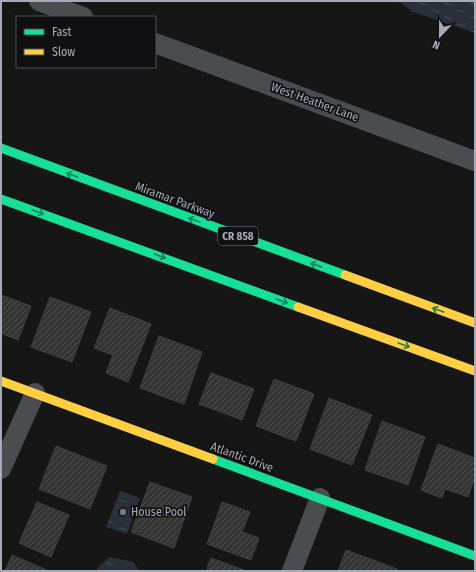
<svg xmlns="http://www.w3.org/2000/svg" width="476" height="572" font-family="'Fira Sans Condensed',sans-serif">
<style>
.water{fill:url(#water-ripples)}
.building{fill:url(#building-hatch);stroke:#3f4042}
.lines{fill:none;stroke-linecap:round;stroke-linejoin:round}
.street{stroke:#4a4c4f;stroke-width:20}
.fast{stroke:#16e098;stroke-width:9}
.slow{stroke:#ffcf43;stroke-width:9}
.oneway{stroke:#13825c}
.poi-dot{fill:#74777f;stroke:#101012;stroke-width:1.5}
.labels{text-anchor:middle;stroke-width:3.5;stroke-linejoin:round;paint-order:stroke}
.shield{fill:#101012;stroke:#797c86;stroke-width:1}
.shield-label{font-size:11px;font-weight:bold;fill:#a6abb8}
.street-label{font-size:12px;fill:#a6abb8;stroke:#101012}
.poi-label{font-size:12px;fill:#a6abb8;stroke:#101012;text-anchor:start}
</style>
<defs>
<pattern id="water-ripples" width="26" height="14" patternUnits="userSpaceOnUse"><rect width="26" height="14" fill="#293039"/><path d="M2 4q2-2 4 0t4 0M15 11q2-2 4 0t4 0" fill="none" stroke="#454b54"/></pattern>
<pattern id="building-hatch" width="6" height="6" patternUnits="userSpaceOnUse"><rect width="6" height="6" fill="#343435"/><path d="M-1 1l2-2M0 6l6-6M5 7l2-2" fill="none" stroke="#4e4f50"/></pattern>
</defs>
<rect width="100%" height="100%" fill="#161616"/>
<path class="water" d="M398 1H475V33L413 12Z
M120 491 140 498 127 534 106 527Z
M110 557 133 562 140 571H96L98 567Z"/>
<path class="building" d="M1 295 31 306 18 340 1 333Z
M50 297 91 312 72 362 31 347Z
M110 308 151 324 128 382 106 373 113 355 94 348Z
M159 336 202 352 184 404 140 388Z
M211 373 254 389 242 420 199 404Z
M274 379 314 394 296 441 256 426Z
M329 398 372 415 352 465 310 449Z
M382 421 425 437 408 485 365 470Z
M438 444 475 458V477L468 497 445 489 442 498 421 490Z
M56 446 107 466 90 509 39 489Z
M150 482 192 497 174 548 131 532Z
M37 502 69 515 51 557 19 543Z
M222 502 250 512 242 532 259 538 251 560 207 544Z
M346 550 397 569 396 571H338Z
M12 555 49 571H5Z
M211 558 244 570V571H206Z"/>
<g class="lines">
<path class="street" d="M39 1 83 17
M155 43 475 161
M1 469 35 393
M292 571 320 498"/>
<path class="fast" d="M1 148 345 275
M1 199 298 307
M213 459 475 556"/>
<path class="slow" d="M345 275 475 323
M298 307 475 371
M1 381 213 459"/>
</g>
<defs><path id="oneway-shaft" d="M-6 0H5M1.5-3L5.5 0L1.5 3" fill="none" stroke-width="1.6" stroke-linecap="round" stroke-linejoin="round"/></defs>
<g class="oneway">
<use href="#oneway-shaft" transform="translate(72 175) rotate(-160)"/>
<use href="#oneway-shaft" transform="translate(38 212) rotate(20)"/>
<use href="#oneway-shaft" transform="translate(194 220) rotate(-160)"/>
<use href="#oneway-shaft" transform="translate(160 256) rotate(20)"/>
<use href="#oneway-shaft" transform="translate(316 265) rotate(-160)"/>
<use href="#oneway-shaft" transform="translate(282 301) rotate(20)"/>
<use href="#oneway-shaft" transform="translate(438 310) rotate(-160)"/>
<use href="#oneway-shaft" transform="translate(404 345) rotate(20)"/>
</g>
<circle class="poi-dot" cx="123" cy="512" r="4"/>
<g class="labels">
<rect class="shield" x="218" y="227" width="40" height="18" rx="3"/>
<g class="shield-label">
<text x="238" y="240">CR 858</text>
</g>
<g class="street-label">
<text transform="translate(315 102) rotate(20)" y="4">West Heather Lane</text>
<text transform="translate(175 200) rotate(20)" y="4">Miramar Parkway</text>
<text transform="translate(242 457) rotate(20)" y="4">Atlantic Drive</text>
</g>
<g class="poi-label">
<text x="131" y="516">House Pool</text>
</g>
</g>
<rect width="476" height="572" fill="none" stroke="#a6abb8" stroke-width="4"/>
<rect x="16" y="16" width="140" height="52" fill="#101012" stroke="#4c4e54"/>
<rect x="24" y="29" width="20" height="6" fill="#16e098" stroke="#4c4e54"/>
<text x="52" y="36" font-size="12" fill="#a6abb8">Fast</text>
<rect x="24" y="49" width="20" height="6" fill="#ffcf43" stroke="#4c4e54"/>
<text x="52" y="56" font-size="12" fill="#a6abb8">Slow</text>
<g transform="translate(440 36) rotate(202)" stroke="#101012" stroke-width="3" paint-order="stroke">
<path d="M0-3L7 15L0 10L-7 15Z" fill="#a6abb8"/>
<text y="-6" font-size="11" font-weight="bold" text-anchor="middle" fill="#a6abb8">N</text>
</g>
</svg>
